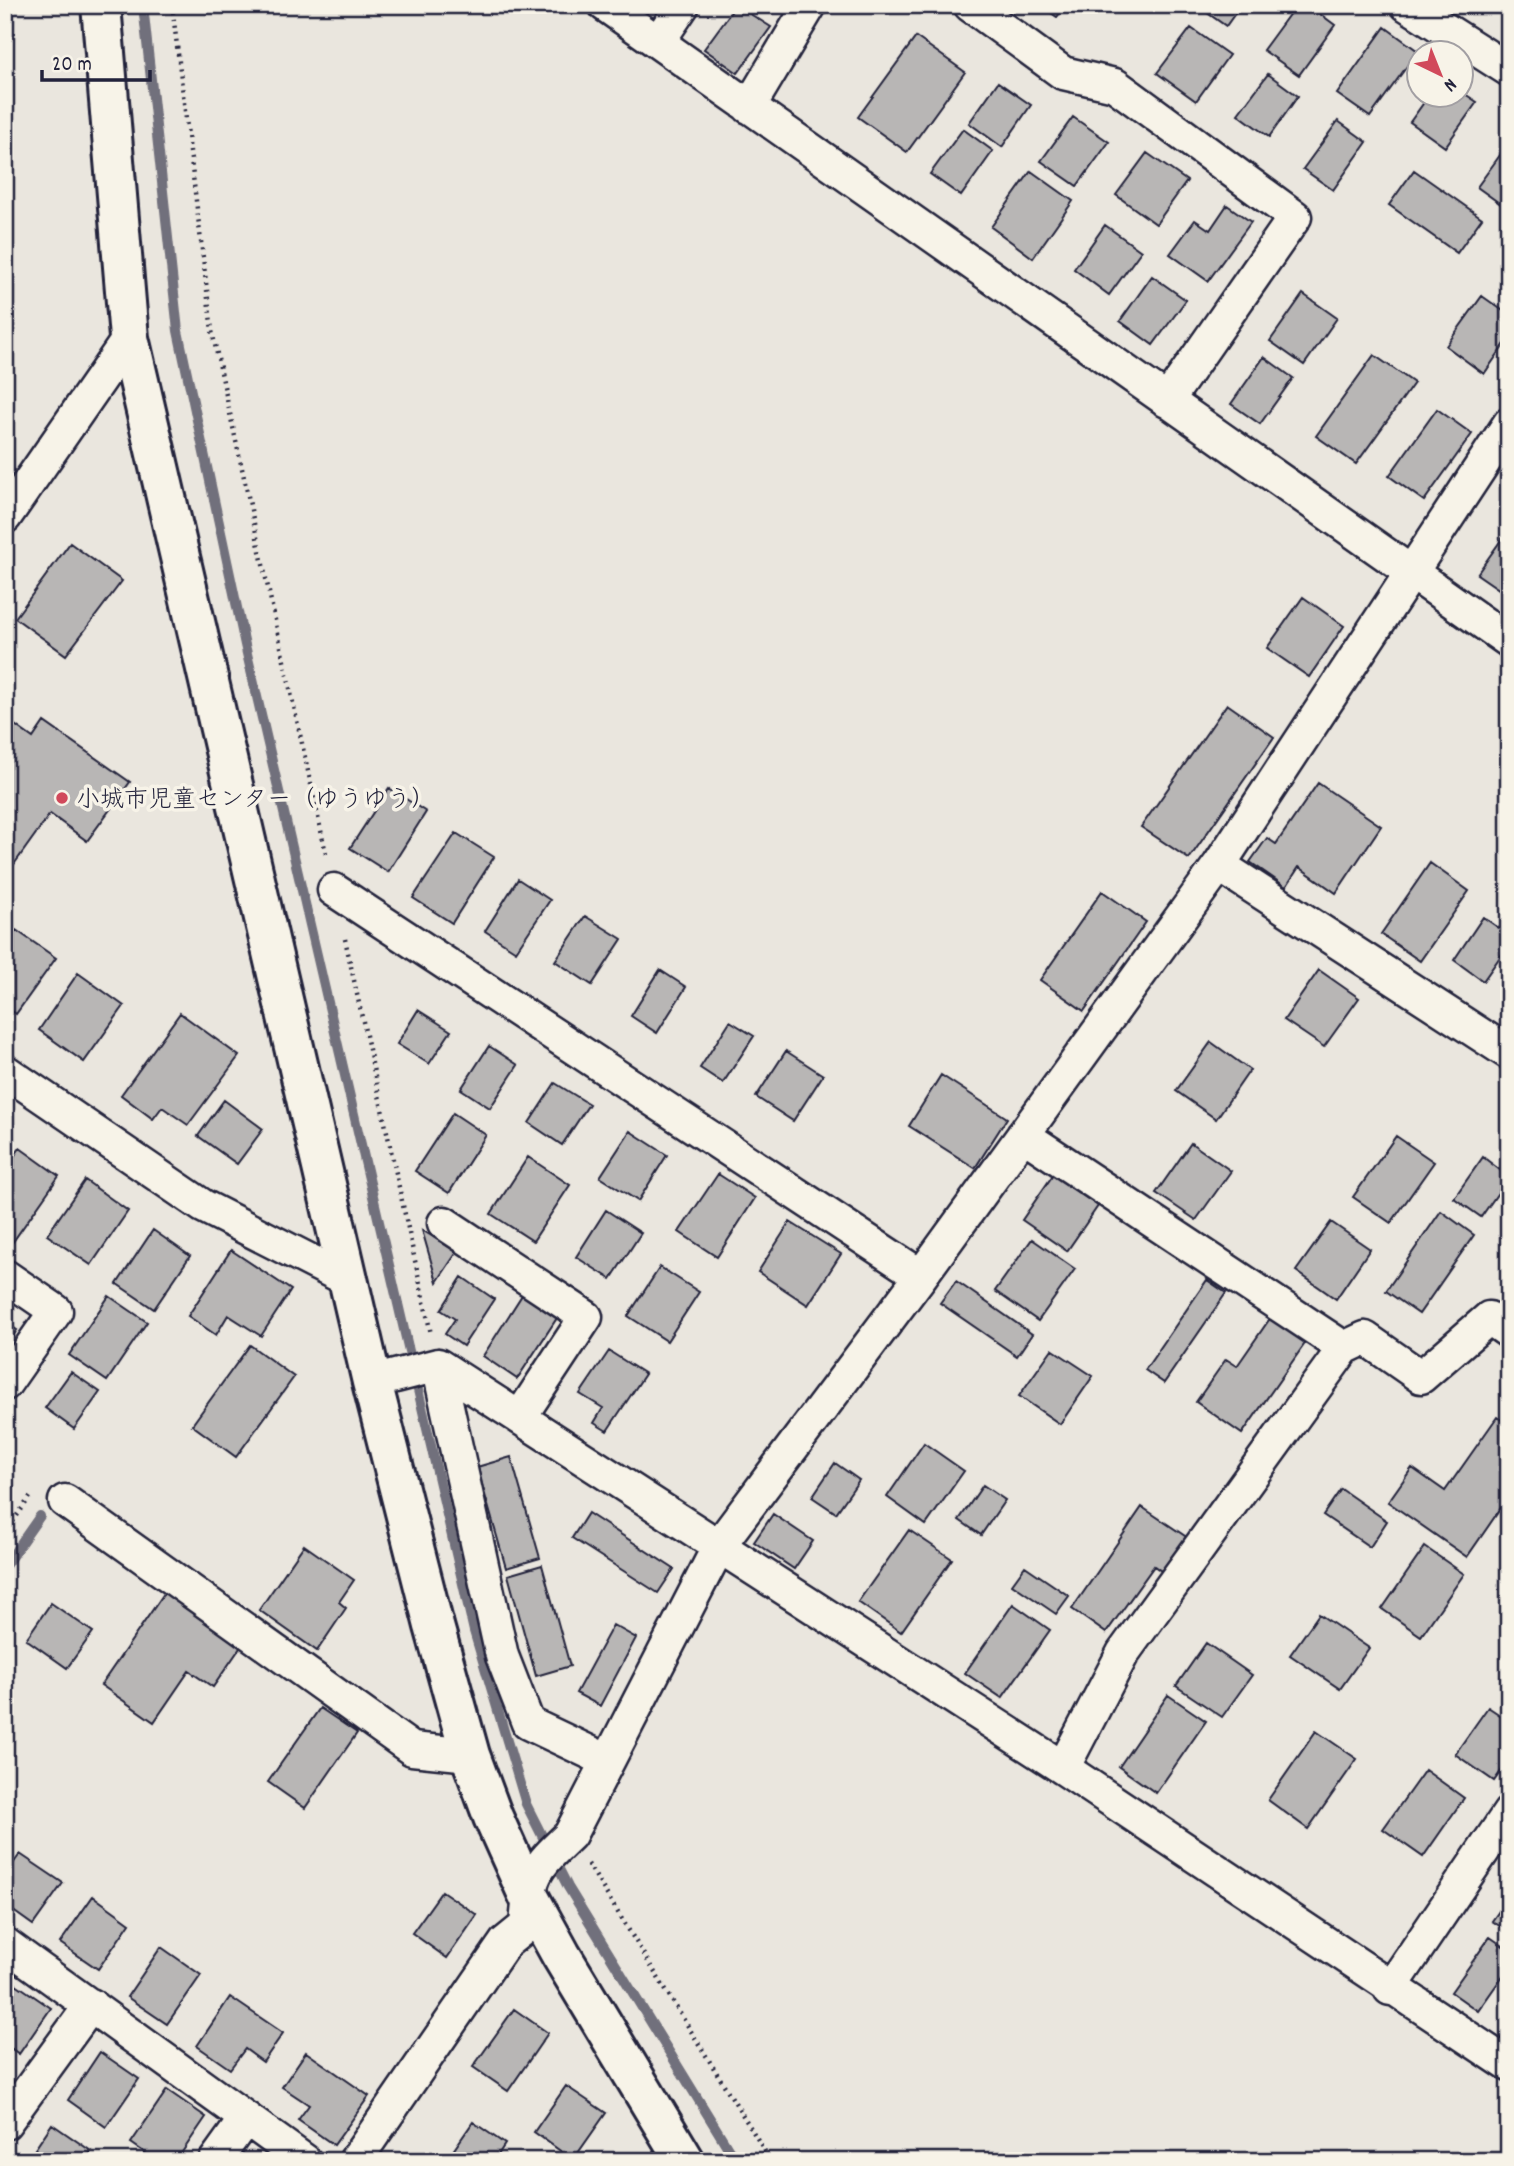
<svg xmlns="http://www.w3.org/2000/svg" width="1514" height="2166" font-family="Dekko,'Klee One',sans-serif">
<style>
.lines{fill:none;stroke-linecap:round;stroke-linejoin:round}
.stream{stroke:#716f7b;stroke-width:10}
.building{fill:#b8b6b5;stroke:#22223b;stroke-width:2}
.minor-casing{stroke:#22223b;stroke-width:37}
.tertiary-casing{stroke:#22223b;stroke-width:44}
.path{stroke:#22223b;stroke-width:4.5;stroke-dasharray:2 5;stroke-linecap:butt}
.minor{stroke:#f7f3e8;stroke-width:32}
.tertiary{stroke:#f7f3e8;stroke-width:38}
.poi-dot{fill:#d1495b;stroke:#f7f3e8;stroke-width:2.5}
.labels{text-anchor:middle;stroke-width:7;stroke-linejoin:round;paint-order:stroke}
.poi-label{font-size:24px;fill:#22223b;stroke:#f7f3e8;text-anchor:start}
</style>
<rect width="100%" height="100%" fill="#eae6de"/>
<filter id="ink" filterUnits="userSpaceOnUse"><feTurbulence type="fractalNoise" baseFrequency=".0143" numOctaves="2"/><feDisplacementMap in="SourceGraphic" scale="14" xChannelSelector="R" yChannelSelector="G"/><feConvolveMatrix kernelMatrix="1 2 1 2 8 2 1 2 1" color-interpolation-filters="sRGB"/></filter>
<g filter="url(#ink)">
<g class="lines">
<path class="stream" d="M143 5 178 331 245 645 474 1631 526 1804 568 1887 736 2161
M5 1566 40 1516"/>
</g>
<path class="building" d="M736 5 771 27 738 73 704 49Z
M1040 5H1066L1057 17Z
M1196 5H1241L1226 26Z
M1296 5H1308L1335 25 1299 75 1263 50Z
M1385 27 1418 51 1370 117 1337 94Z
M1191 28 1229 55 1196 101 1157 73Z
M916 37 965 72 907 152 858 117Z
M1268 74 1298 96 1269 137 1238 114Z
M998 82 1031 105 1002 147 969 123Z
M1462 92 1477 102 1445 147 1410 122 1430 94H1462Z
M1073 117 1109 142 1077 186 1041 161Z
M1338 121 1367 142 1333 190 1303 169Z
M963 129 993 151 961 196 930 174Z
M1503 151 1509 155V210L1477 187Z
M1147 153 1187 181 1156 224 1116 195Z
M1414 170 1482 218 1457 253 1389 205Z
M1031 171 1073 201 1033 258 991 227Z
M1227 205 1251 222 1208 281 1170 254 1195 220 1210 230Z
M1105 225 1141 251 1109 295 1074 269Z
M1152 276 1186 300 1153 345 1120 321Z
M1303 294 1337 318 1304 365 1270 341Z
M1482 296 1509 315V338L1484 374 1446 346Z
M1374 355 1414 383 1356 464 1316 436Z
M1264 357 1293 378 1260 424 1231 404Z
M1437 409 1472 434 1424 501 1389 476Z
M1509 529V596L1477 574Z
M70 543 122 581 66 655 15 618Z
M1303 597 1344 626 1309 677 1267 648Z
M1227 704 1274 737 1189 859 1141 827Z
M5 718 33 738 44 722 130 782 87 841 50 814 5 877Z
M1318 783 1381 826 1336 893 1299 867 1286 887 1250 862 1267 838 1276 844Z
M389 788 426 812 388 872 350 848Z
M456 833 494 857 452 923 413 898Z
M1430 863 1469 891 1420 961 1381 934Z
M518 879 550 900 516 951 485 931Z
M1102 891 1146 922 1084 1011 1040 980Z
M585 916 622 939 592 985 555 961Z
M1483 917 1509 935V944L1483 981 1454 960Z
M16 930 56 958 16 1014 5 1006V944Z
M660 970 686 987 657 1033 631 1016Z
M1319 970 1359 998 1324 1047 1284 1020Z
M78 973 124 1006 84 1062 39 1030Z
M418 1010 451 1031 429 1064 397 1044Z
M180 1013 239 1056 188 1125 162 1107 153 1119 121 1095Z
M730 1021 754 1036 723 1083 700 1068Z
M1211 1042 1250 1070 1216 1119 1176 1091Z
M489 1046 518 1065 490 1108 461 1089Z
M786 1051 823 1075 793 1121 756 1097Z
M941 1075 1007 1118 975 1168 909 1126Z
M555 1083 589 1104 562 1145 529 1123Z
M224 1100 263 1129 237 1164 198 1136Z
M453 1113 486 1135 449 1193 415 1171Z
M630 1131 667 1155 638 1201 600 1177Z
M1396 1136 1434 1162 1391 1223 1353 1197Z
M1191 1143 1231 1171 1196 1220 1156 1193Z
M20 1148 59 1176 12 1243 5 1238V1169Z
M528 1157 570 1185 533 1241 491 1214Z
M1483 1157 1509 1177 1481 1217 1454 1198Z
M718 1174 755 1198 717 1257 679 1232Z
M1053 1175 1098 1206 1067 1251 1022 1220Z
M85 1180 128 1211 91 1265 47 1235Z
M606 1210 641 1233 611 1279 576 1257Z
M1441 1211 1474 1235 1419 1314 1386 1291Z
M790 1222 841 1254 808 1305 758 1272Z
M1331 1222 1370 1249 1336 1299 1296 1271Z
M153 1230 190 1256 154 1309 117 1284Z
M422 1230 457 1252 437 1282Z
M1032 1239 1075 1269 1038 1321 995 1291Z
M231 1250 291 1290 261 1336 228 1315 216 1335 188 1316Z
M660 1267 699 1292 667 1341 628 1316Z
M462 1277 494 1299 463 1346 445 1334 455 1319 441 1310Z
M1207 1280 1226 1293 1164 1383 1145 1370Z
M956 1281 1032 1334 1017 1356 940 1303Z
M522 1295 557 1318 517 1379 483 1356Z
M109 1296 147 1322 107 1381 69 1355Z
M1271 1317 1306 1342 1242 1434 1196 1402 1226 1359 1237 1366Z
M5 1322 17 1330 5 1348Z
M250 1345 294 1377 236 1457 192 1425Z
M1052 1349 1093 1376 1060 1424 1019 1396Z
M609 1351 645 1374 607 1431 594 1423 603 1408 580 1394Z
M71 1372 100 1392 74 1429 45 1408Z
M1497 1417 1509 1425V1509L1503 1505 1467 1557 1388 1502 1412 1468 1445 1491Z
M924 1443 964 1471 926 1525 887 1497Z
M511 1457 540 1558 506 1568 477 1467Z
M835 1463 859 1480 836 1513 812 1497Z
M983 1485 1005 1500 981 1535 959 1520Z
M1341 1489 1387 1521 1370 1547 1323 1515Z
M1142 1507 1188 1538 1164 1573 1154 1566 1106 1633 1072 1609Z
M588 1513 674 1569 658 1593 572 1538Z
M773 1514 813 1541 794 1569 754 1542Z
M909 1530 952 1559 901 1632 858 1602Z
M304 1545 354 1580 339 1602 346 1608 317 1651 259 1610Z
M1425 1547 1464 1574 1421 1636 1382 1609Z
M542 1565 570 1666 536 1676 508 1575Z
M1025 1566 1069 1596 1056 1614 1012 1584Z
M165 1592 242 1645 213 1687 189 1671 154 1722 101 1685Z
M51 1603 93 1632 67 1668 26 1639Z
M1013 1604 1050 1630 1002 1698 965 1673Z
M1319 1614 1369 1648 1340 1689 1290 1655Z
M613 1625 636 1638 600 1706 576 1693Z
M1206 1643 1252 1675 1222 1717 1176 1686Z
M1168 1695 1206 1721 1156 1793 1119 1767Z
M1488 1707 1509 1721V1760L1494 1781 1455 1754Z
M320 1708 357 1733 305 1808 268 1782Z
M1316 1731 1357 1759 1308 1829 1268 1800Z
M1425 1770 1464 1798 1423 1857 1383 1829Z
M20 1854 63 1883 33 1925 5 1905V1875Z
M442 1891 477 1915 447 1958 412 1933Z
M93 1896 130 1923 98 1969 60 1943Z
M1509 1897V1932L1492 1921Z
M1490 1937 1509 1950V1967L1478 2011 1451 1992Z
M161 1947 201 1975 167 2024 127 1997Z
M16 1984 51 2008 19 2054 5 2044V1999Z
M230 1997 283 2033 263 2062 245 2049 230 2069 197 2046Z
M514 2009 548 2033 508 2091 473 2067Z
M100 2052 139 2079 106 2127 68 2100Z
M306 2052 369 2096 334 2145 298 2120 309 2105 282 2087Z
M566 2086 606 2113 573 2160 534 2132Z
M167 2090 206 2117 176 2161H157L131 2143Z
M473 2122 505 2144 494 2161H446Z
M52 2124 91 2151 84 2161H27Z"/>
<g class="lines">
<defs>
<path id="minor" d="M605 5 1509 641
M970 5 1063 73 1115 85 1295 217 1167 401
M1407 5 1509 70
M658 42 683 5
M749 107 810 5
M5 517 129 338
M1219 865 1509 1053
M334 890 921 1276
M5 1071 203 1206 348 1280
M1023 1135 1344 1348 1365 1338 1421 1377 1489 1318 1509 1332
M444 1223 586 1317 520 1417
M5 1276 56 1311 5 1384
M438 1365 502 1656 528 1723 608 1761
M372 1382 438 1365 1063 1768 1509 2065
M65 1501 412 1749 470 1755
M1063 1768 1123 1653 1344 1348
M5 1944 305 2161
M1390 1989 1509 1813
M5 2123 91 2005
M215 2161 246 2118
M355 2161 505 1943 526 1926C530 1874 533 1870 570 1835L720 1544 921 1276 1219 865 1509 424"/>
<path id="tertiary" d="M101 5 129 338 372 1382 434 1626 470 1755 493 1817 528 1895 561 1955 685 2161"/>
</defs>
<use href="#minor" class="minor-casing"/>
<use href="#tertiary" class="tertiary-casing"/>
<path class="path" d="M172 5 212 331 327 858
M345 939 431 1334
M5 1533 30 1497
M588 1864 771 2161"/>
<use href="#minor" class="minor"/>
<use href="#tertiary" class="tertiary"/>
</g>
</g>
<circle class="poi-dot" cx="62" cy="798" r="7"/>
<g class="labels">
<g class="poi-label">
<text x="76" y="806">小城市児童センター（ゆうゆう）</text>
</g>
</g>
<rect width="1514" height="2166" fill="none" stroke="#f7f3e8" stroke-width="28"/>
<rect x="14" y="14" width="1486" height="2138" fill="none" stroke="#22223b" stroke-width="2.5" filter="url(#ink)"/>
<g transform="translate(1440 74) rotate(137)"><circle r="33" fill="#f7f3e8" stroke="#a29fa3" stroke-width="2"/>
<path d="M0-5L12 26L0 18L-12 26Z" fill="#d1495b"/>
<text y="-10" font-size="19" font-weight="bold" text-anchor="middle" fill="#22223b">N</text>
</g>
<path d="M42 70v10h108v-10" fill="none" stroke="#22223b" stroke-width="3.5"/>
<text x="52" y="70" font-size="21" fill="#22223b" stroke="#f7f3e8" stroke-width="5" paint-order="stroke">20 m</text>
</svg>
